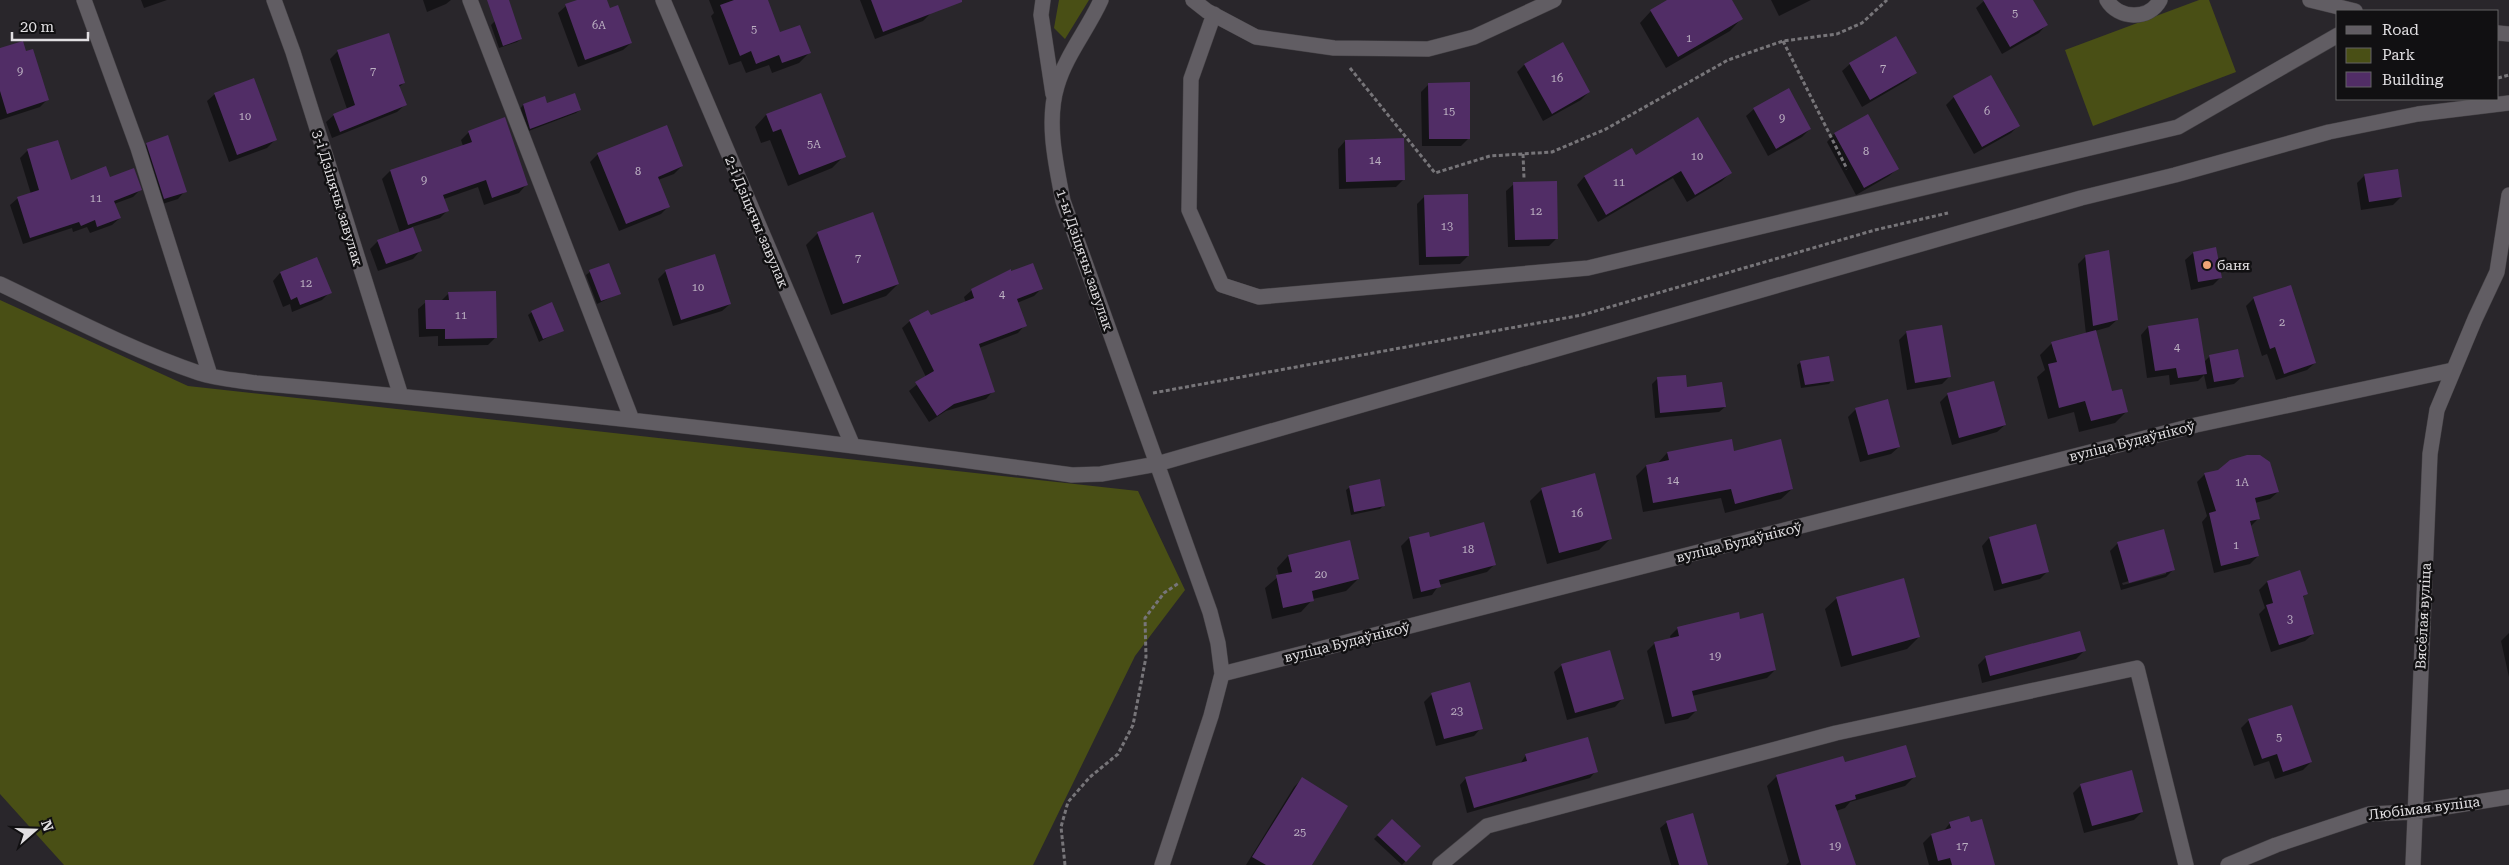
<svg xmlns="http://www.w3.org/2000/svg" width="2509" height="865" font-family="'Roboto Serif',serif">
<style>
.green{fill:#494f15}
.shadow{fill:#0007;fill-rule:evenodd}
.building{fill:#512d66}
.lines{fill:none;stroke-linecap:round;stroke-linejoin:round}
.minor-casing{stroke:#444145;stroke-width:16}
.path{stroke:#777579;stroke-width:3;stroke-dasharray:4 2.5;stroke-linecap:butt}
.minor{stroke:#615d63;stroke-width:15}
.poi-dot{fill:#efa376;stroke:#111012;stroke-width:2}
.labels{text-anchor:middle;stroke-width:5;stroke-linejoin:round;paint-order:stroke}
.number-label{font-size:11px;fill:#bdb2c3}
.street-label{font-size:14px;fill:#e1dfe2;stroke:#111012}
.poi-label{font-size:14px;fill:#e1dfe2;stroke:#111012;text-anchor:start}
</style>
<rect width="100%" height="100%" fill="#29262b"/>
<path class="green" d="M1059 0H1089L1065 39 1054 28Z
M2199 0H2209L2236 72 2093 126 2065 50Z
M0 300 188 386 1138 491 1185 590 1135 656 1033 865H64L0 794Z"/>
<path class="shadow" d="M141 0H167L144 8Z
M423 0H451L446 4 427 12Z
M581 0H606L609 9 631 43 623 50 578 67 558 13 566 6Z
M709 0H767L780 34 809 53 799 63 772 73 769 65 746 73 741 61 729 65 711 16 714 13Z
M860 0H926L931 13 923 21 875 39Z
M1670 0H1730L1741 19 1730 31 1666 68 1640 23 1651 11Z
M1771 0H1811L1779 16Z
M1985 0H2032L2046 25 2039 33 2002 54 1976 8Z
M495 21 521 39 517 42 499 48 491 25Z
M0 50 26 52 48 99 40 107 0 120Z
M338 51 404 83 398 88 405 105 397 112 332 138 326 122 334 115 347 109 330 59Z
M1850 64 1916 72 1908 80 1862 107 1842 71Z
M1524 65 1589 92 1581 100 1543 121 1517 72Z
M1429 84 1469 138 1461 146H1422L1421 92Z
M215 94 275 140 267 148 229 162 207 101Z
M820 94 844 156 832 168 788 186 770 140 761 143 755 127 766 115Z
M1954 97 2018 126 2011 133 1974 154 1946 105Z
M544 98 546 104 580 110 576 113 526 132 520 109 523 105Z
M1754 109 1810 129 1802 137 1768 156 1746 116Z
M1867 115 1897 169 1889 176 1856 195 1827 142 1834 134Z
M469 132 526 185 519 193 484 205 478 187 444 199 448 210 440 218 412 227 420 251 413 259 378 271 370 249 378 241 400 233 382 179 390 171 463 146 461 140Z
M1345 141 1404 179 1396 187 1339 189 1338 149Z
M147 144 185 191 178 199 156 206 139 152Z
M1632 149 1636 156 1730 173 1722 181 1687 202 1673 178 1598 222 1577 185 1584 177Z
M28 150 70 182 109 179 140 190 133 197 114 204 120 218 112 225 90 233 87 227 73 232 72 228 23 244 10 205 18 198 31 194 20 158Z
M598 154 682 166 674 174 658 180 669 206 661 214 619 231 590 162Z
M2365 175 2401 197 2393 205 2361 210 2357 183Z
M1514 184 1557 238 1549 246 1508 247 1506 191Z
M1425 196 1468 256 1460 264 1419 265 1417 204Z
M818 233 898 284 886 296 831 315 806 245Z
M2193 253 2221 277 2213 285 2191 290 2185 260Z
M2086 256 2117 320 2109 327 2095 331 2111 393 2127 411 2115 423 2079 432 2074 412 2048 419 2037 377 2045 370 2040 355 2052 343 2086 334 2078 264Z
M317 259 330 292 322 300 292 312 290 304 283 307 273 281 280 273Z
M666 271 730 304 722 311 673 326 658 279Z
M590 272 620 293 597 304 586 275Z
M1041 289 1034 296 1017 303 1025 325 1018 333 979 348 993 391 986 399 946 411 929 422 909 391 926 377 902 328 910 321 930 316 966 303 964 297 972 290Z
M449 293 496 337 488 345 438 346V336L419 337 418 309 426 302 441 301Z
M2254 298 2315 363 2307 370 2276 380 2267 354 2262 356 2246 306Z
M532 312 562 330 539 342 528 315Z
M2148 327 2204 362 2210 356 2242 377 2234 384 2207 389 2204 375 2198 381 2170 385 2169 375 2147 378 2141 335Z
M1907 332 1949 377 1942 384 1907 390 1899 340Z
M1801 362 1832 380 1829 384 1801 388 1797 365Z
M1657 379 1686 389 1725 407 1719 412 1655 418 1652 384Z
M1948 394 2005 425 1997 432 1952 445 1940 402Z
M1856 409 1899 447 1891 454 1860 462 1848 417Z
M1667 453H1733L1792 489 1781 499 1725 513 1721 498 1643 512 1636 476 1646 466 1657 464Z
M2205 474 2278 492 2270 499 2255 503 2258 519 2250 527 2258 556 2250 564 2214 573 2202 522 2207 516 2197 482Z
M1350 487 1384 505 1380 509 1351 515 1346 490Z
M1542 489 1611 538 1599 550 1547 564 1530 501Z
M1409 538H1429L1495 564 1487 572 1439 585 1432 595 1413 599 1401 546Z
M1989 538 2048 571 2040 579 1994 591 1982 546Z
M2118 543 2174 569 2166 577 2121 590 2110 551ZM2166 571V574L2123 585 2122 583Z
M1288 556 1358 579 1346 591 1313 599 1301 612 1272 619 1265 588 1279 576 1277 568Z
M2267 582 2306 594 2302 598 2313 634 2305 641 2271 652 2259 614 2265 608 2259 590Z
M1837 598 1919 637 1907 649 1841 667 1825 609Z
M1739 621 1775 670 1767 678 1692 696 1696 711 1688 719 1665 724 1647 651 1655 643 1671 639 1670 636 1678 628Z
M2509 633V677L2501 641Z
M2084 651 2076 659 1982 683 1978 665 1986 657Z
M1562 665 1622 699 1615 707 1567 720 1554 672Z
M1432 694 1481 728 1474 736 1436 746 1424 702Z
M2249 720 2311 762 2303 770 2275 779 2269 761 2254 766 2241 728Z
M1526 755 1596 771 1590 778 1467 813 1460 785 1466 778 1520 764Z
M1844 764 1914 777 1905 786 1850 802 1845 808 1836 811 1855 865H1786L1789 862 1767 786 1777 776Z
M1302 779 1310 865H1246L1294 787Z
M2081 785 2142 812 2134 820 2084 833 2073 793Z
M1692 815 1707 865H1671L1660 828 1666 823Z
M1392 821 1420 846 1402 865 1374 839Z
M1950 823 1991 865H1929L1923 843 1931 835 1943 832Z"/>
<path class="building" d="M487 0H509L522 39 503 46Z
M577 0H607L610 8 618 5 632 43 585 60 565 4Z
M734 0H768L780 32 800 25 811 53 782 63 779 55 756 64 751 51 740 56 720 5Z
M871 0H962V2L883 32Z
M1667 0H1732L1743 19 1678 57 1650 10Z
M1983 0H2033L2048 25 2010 47Z
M389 33 405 83 399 85 407 105 340 132 333 114 355 105 337 50Z
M1896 36 1917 73 1870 100 1849 63Z
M23 41 26 51 33 49 49 100 7 114 0 91V48Z
M1563 42 1590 92 1552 114 1524 64Z
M1991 75 2020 126 1982 147 1953 96Z
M254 78 277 140 237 155 214 93Z
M1470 82V139H1429L1428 83Z
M1789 88 1811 129 1776 149 1753 108Z
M575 93 581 110 530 129 523 104 545 96 547 103Z
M821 93 846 157 799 175 781 129 773 132 766 114Z
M1868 114 1899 169 1864 188 1834 133Z
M505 117 528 185 492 198 486 180 443 195 449 211 408 225 390 170 472 142 468 131Z
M1698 117 1732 173 1695 195 1681 171 1606 215 1584 176 1632 148 1636 155Z
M667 125 683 166 658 177 670 207 626 224 597 153Z
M168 135 187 192 164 199 146 143Z
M1404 138 1405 180 1346 182 1345 140Z
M58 140 71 180 106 166 110 177 134 168 142 190 114 201 121 218 97 227 95 220 81 226 79 222 30 238 17 197 39 190 27 149Z
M2398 169 2402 197 2369 202 2364 174Z
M1557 181 1558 239 1515 240 1513 182Z
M1468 194 1469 256 1426 257 1424 195Z
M873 212 899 284 843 304 817 232Z
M413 227 422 251 386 264 377 240Z
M2216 247 2222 278 2198 282 2193 252Z
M2109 250 2118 320 2093 326 2085 255Z
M715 254 731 304 681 320 665 270Z
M317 257 332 293 300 305 297 297 291 300 280 272Z
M609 263 621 294 601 301 589 270Z
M1033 263 1043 289 1017 299 1027 326 979 344 995 392 954 404 937 416 915 382 934 371 909 320 928 310 931 315 974 298 971 289 1011 269V271Z
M2291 285 2316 363 2284 374 2275 347 2270 349 2253 297Z
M496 291 497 338 445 339V329H426L425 300H449L448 292Z
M552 302 564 331 543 339 531 311Z
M2198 318 2207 374 2178 378 2176 368 2155 371 2148 326Z
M1942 325 1951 377 1915 383 1906 331Z
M2096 330 2112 391 2122 389 2128 412 2091 421 2085 401 2059 408 2048 364 2057 362 2051 342Z
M2238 349 2244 377 2214 382 2209 355Z
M1829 356 1834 381 1805 385 1800 361Z
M1686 375 1687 387 1722 382 1726 407 1660 413 1657 377Z
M1994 381 2006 425 1959 438 1947 393Z
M1888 399 1900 447 1868 455 1855 408Z
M1732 439 1734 451 1781 439 1793 489 1735 504 1731 489 1653 503 1646 465 1669 460 1667 452Z
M2247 455H2260L2270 462 2279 492 2255 498 2260 519 2250 521 2259 556 2221 566 2209 513 2216 511 2204 473 2218 470 2230 460Z
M1595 473 1612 539 1559 553 1541 488Z
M1380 479 1385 506 1354 512 1349 486Z
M1484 522 1496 565 1439 580 1441 587 1421 592 1409 537 1429 532 1430 537Z
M2036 524 2049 572 2002 584 1989 537Z
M2164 529 2175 570 2129 583 2117 542Z
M1350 540 1359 579 1312 591 1314 601 1283 608 1276 575 1292 572 1288 555Z
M2300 570 2308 594 2303 596 2314 634 2279 645 2266 605 2273 603 2267 581Z
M1904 578 1920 637 1852 656 1836 597Z
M1739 612 1740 619 1763 613 1776 670 1692 691 1697 711 1672 717 1654 642 1679 636 1677 627Z
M2080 631 2086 651 1990 676 1985 656Z
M1610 650 1624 699 1575 713 1561 664Z
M1470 682 1483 729 1444 739 1431 693Z
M2292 705 2312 762 2283 772 2277 754 2262 759 2248 719Z
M1588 737 1598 772 1474 808 1465 777 1527 761 1525 754Z
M1906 745 1916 777 1855 795 1856 799 1835 805 1856 865H1801L1776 775 1843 756 1845 762Z
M2132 770 2143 812 2092 826 2080 784Z
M1302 777 1348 806 1312 865H1266L1252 857Z
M1693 813 1708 865H1679L1666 821Z
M1969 816 1971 822 1982 819 1995 865H1952L1950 858 1938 861 1931 834 1951 828 1949 822Z
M1392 819 1421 846 1406 862 1377 835Z"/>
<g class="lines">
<defs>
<path id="minor" d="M84 0 138 148 210 375
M274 0 293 52 401 396
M470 0 632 420
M663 0 852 444
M1043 0 1041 15 1053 94
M1101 0C1088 29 1066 55 1057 86 1046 122 1056 165 1063 201L1210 612 1218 643 1222 674 1211 716 1162 865
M1193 0 1207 11 1256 37 1334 48 1428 49 1474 37 1554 0
M2107 0C2118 19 2149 21 2160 0
M2310 0 2355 11
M1214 14 1191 79 1189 210 1222 285 1259 297 1588 268 2178 127 2338 35
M2498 33 2509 34
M0 284C65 315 131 350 199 373 217 379 237 380 256 383 528 407 800 437 1072 475L1101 474 1157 464 2081 198 2175 175 2329 132 2418 114 2509 103
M1222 674 2196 425 2453 370
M1440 865 1487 826 1836 733 2137 668 2186 865
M2228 865 2276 845 2369 814 2414 812 2509 797
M2413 865 2430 454 2437 410 2475 319 2497 272 2509 195"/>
</defs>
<use href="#minor" class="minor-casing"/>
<path class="path" d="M1783 41 1847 169
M1350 68 1435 173 1490 156 1552 152 1606 129 1728 60 1783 41 1837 34 1862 23 1887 0
M2498 78 2509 75
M1523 154 1524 178
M1153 393 1582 315 1875 230 1948 213
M1065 865 1061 827 1068 802 1090 777 1118 754 1133 725 1146 657 1145 618 1164 593 1179 583"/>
<use href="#minor" class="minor"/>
</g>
<circle class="poi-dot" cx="2207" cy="265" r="5"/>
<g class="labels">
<g class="number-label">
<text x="2015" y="17">5</text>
<text x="599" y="29">6А</text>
<text x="754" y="33">5</text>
<text x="1689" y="42">1</text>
<text x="1883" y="72">7</text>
<text x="20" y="75">9</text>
<text x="373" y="75">7</text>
<text x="1557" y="82">16</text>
<text x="1449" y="115">15</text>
<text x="1987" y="115">6</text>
<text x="245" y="120">10</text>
<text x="1782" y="122">9</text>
<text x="814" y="148">5А</text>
<text x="1866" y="155">8</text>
<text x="1697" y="160">10</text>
<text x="1375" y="164">14</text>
<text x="638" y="175">8</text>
<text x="424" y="184">9</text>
<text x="1619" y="186">11</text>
<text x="96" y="202">11</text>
<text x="1536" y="215">12</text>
<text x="1447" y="230">13</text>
<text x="858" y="262">7</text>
<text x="306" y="287">12</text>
<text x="698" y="291">10</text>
<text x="1002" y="298">4</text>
<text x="461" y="319">11</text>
<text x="2282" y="326">2</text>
<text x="2177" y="351">4</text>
<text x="1673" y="484">14</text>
<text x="2242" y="486">1А</text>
<text x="1577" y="517">16</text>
<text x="2236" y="549">1</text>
<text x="1468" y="553">18</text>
<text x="1321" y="578">20</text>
<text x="2290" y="623">3</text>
<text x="1715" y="660">19</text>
<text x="1457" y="715">23</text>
<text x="2279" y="741">5</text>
<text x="1300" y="836">25</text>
<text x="1835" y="850">19</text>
<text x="1962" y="850">17</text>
</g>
<g class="street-label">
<text transform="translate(338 198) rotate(73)" y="5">3-і Дзіцячы завулак</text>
<text transform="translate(757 222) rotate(67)" y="5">2-і Дзіцячы завулак</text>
<text transform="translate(1085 260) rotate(71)" y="5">1-ы Дзіцячы завулак</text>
<text transform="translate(2132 441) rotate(-14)" y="5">вуліца Будаўнікоў</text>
<text transform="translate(1739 542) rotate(-14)" y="5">вуліца Будаўнікоў</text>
<text transform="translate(2423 616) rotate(-87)" y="5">Вясёлая вуліца</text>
<text transform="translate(1347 642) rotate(-14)" y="5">вуліца Будаўнікоў</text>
<text transform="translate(2424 808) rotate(-7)" y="5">Любімая вуліца</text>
</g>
<g class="poi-label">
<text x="2217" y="270">баня</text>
</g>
</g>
<rect x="2336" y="10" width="162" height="90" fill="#111012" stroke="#646365"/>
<rect x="2346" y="26" width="25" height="8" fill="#615d63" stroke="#646365"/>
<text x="2382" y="35" font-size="15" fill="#e1dfe2">Road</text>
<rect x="2346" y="48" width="25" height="15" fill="#494f15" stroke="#646365"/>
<text x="2382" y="60" font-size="15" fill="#e1dfe2">Park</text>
<rect x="2346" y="72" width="25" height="15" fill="#512d66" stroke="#646365"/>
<text x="2382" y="85" font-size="15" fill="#e1dfe2">Building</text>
<g transform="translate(35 830) rotate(70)" stroke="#111012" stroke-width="4" paint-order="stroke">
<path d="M0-4L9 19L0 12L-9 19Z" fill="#e1dfe2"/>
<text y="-8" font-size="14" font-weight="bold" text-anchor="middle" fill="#e1dfe2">N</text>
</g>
<path d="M12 32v8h76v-8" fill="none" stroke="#e1dfe2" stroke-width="2.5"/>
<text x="20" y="32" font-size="15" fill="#e1dfe2" stroke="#111012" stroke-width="4" paint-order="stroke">20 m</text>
</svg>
